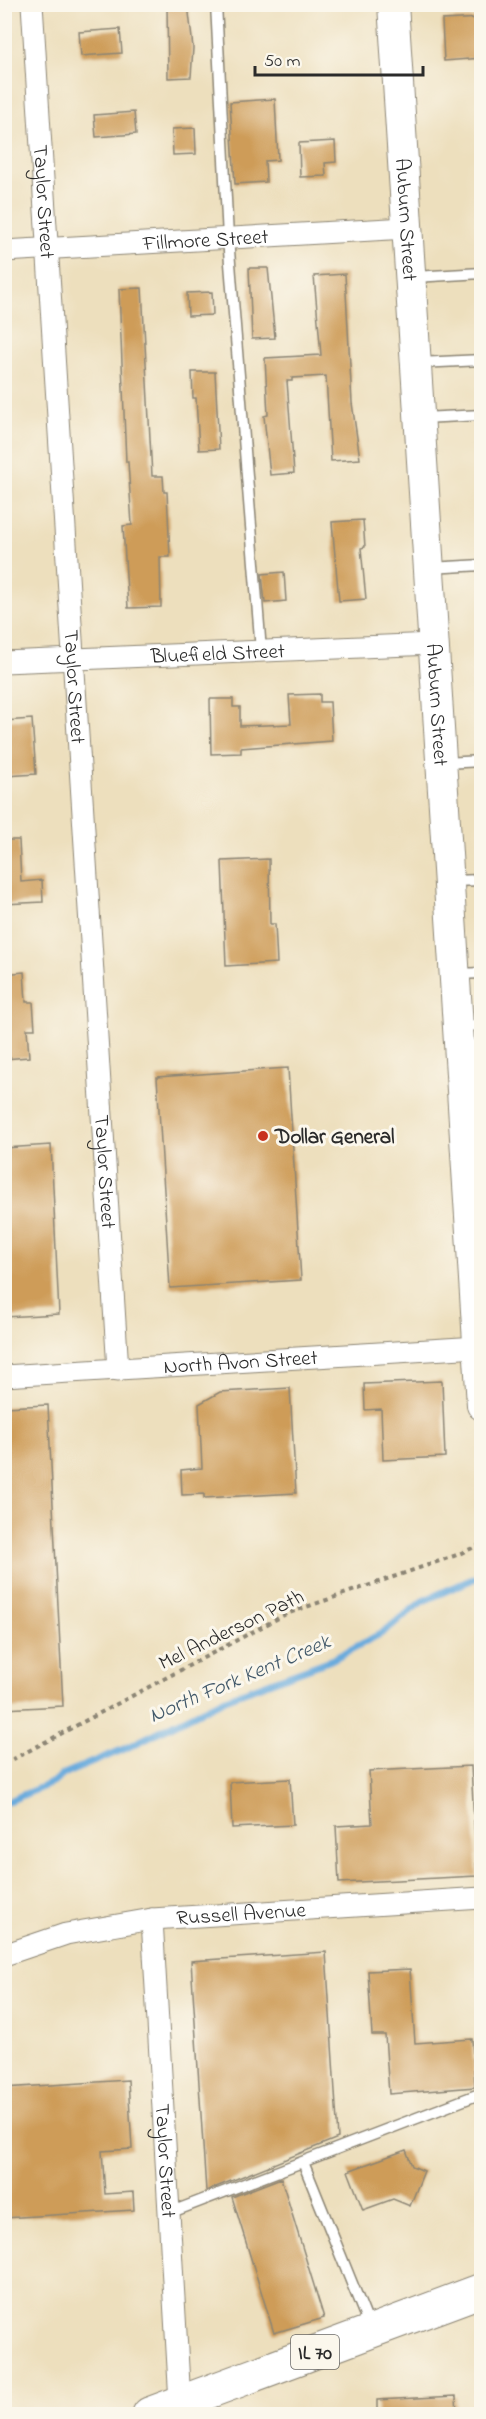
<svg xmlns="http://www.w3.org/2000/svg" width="486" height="2419" font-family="'Indie Flower',sans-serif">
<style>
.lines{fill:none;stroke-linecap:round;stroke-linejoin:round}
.stream{stroke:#69abdd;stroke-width:7}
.building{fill:#ce9c59}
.service-casing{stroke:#8c8574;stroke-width:13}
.minor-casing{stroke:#8c8574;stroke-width:23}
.secondary-casing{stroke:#8c8574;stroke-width:32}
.primary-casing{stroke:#8c8574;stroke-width:35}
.path{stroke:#8c8574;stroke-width:4;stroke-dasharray:4.5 4.5;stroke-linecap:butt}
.service{stroke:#fff;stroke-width:10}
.minor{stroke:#fff;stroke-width:21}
.secondary{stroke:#fff;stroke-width:30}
.primary{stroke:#fff;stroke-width:33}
.poi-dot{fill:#c8321e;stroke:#fbf7ec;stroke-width:2}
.labels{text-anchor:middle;stroke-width:6;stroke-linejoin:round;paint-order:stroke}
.shield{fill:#fbf7ec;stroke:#696865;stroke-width:1.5}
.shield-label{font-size:20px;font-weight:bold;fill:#2b2b2b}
.street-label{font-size:21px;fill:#2b2b2b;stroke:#fbf7ec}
.poi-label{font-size:21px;font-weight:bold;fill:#2b2b2b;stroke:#fbf7ec;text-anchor:start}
.water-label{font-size:22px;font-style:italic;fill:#415869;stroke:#fbf7ec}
</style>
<rect width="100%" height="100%" fill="#fbf7ec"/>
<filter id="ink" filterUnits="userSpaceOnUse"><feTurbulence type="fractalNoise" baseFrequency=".0167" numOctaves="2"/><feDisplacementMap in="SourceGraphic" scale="12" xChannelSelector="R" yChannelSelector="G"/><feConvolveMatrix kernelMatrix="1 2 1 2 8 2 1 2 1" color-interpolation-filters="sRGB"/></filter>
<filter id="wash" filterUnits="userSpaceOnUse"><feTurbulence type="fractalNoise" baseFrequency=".008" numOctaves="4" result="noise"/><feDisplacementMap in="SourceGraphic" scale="24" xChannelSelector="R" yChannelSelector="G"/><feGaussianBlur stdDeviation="1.35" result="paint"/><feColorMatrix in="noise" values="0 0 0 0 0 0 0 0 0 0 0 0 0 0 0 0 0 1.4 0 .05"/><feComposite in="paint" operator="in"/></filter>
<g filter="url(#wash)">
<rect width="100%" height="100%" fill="#eddfbd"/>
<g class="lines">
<path class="stream" d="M4 1803 54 1782 64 1774 122 1750 225 1699 331 1660 382 1633 423 1601 482 1575"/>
</g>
<g id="blocks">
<path class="building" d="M167 4H188L193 48 191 77 168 78Z
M482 18V58L444 61 442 20Z
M120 29 122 53 81 56 79 32Z
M275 99 278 160 265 161 266 182 235 184 230 102Z
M134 112 136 134 96 137 94 115Z
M195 128 196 154 173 155 172 129Z
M335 141 336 162 325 163 326 176 300 177 299 143Z
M249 268H268L275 338 252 339Z
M345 274 352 403 360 459 331 461 326 376 292 378V381H287L294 473 270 475 264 416 268 415 265 358 321 355 314 276Z
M142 288 152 476H163L164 492H167L170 557H160L161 607 128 608 123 526 132 525 128 462H126L119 289Z
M212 292 213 315 188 316 187 293Z
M192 372H215L219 449 199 450 196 398H193Z
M363 520 365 547 361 548 366 599 339 601 332 522Z
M284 572 286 601 265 603 262 574Z
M320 694V702H330L332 741 241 748V753L211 754 210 699H233V707H240V726L291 724 289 695Z
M32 719 36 774 6 776 4 721Z
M4 840H19L21 882 42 880 43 902 4 904Z
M269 859 270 924H275L277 963 226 966 222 861Z
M24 972 26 1002H33L35 1029H27L29 1057 4 1059V974Z
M288 1068 301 1280 170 1288 157 1077Z
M51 1145 59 1314 4 1317V1148Z
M442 1381 445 1457 383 1460 381 1409 365 1410 364 1384Z
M290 1388 296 1493 204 1498V1494L182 1495 181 1470 202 1468 199 1404 220 1392Z
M48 1405 63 1706 4 1709V1407Z
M471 1766 477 1876 339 1883 336 1826 372 1824 369 1771Z
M290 1779 293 1825 232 1828 230 1782Z
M326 1952 338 2138 206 2191 191 1961Z
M410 1969 415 2043 472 2039 475 2087 389 2094 385 2035H372L368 1971Z
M128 2080 132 2149 102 2151 105 2194 133 2192 134 2210 4 2218V2088Z
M406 2150 412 2166 424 2171 410 2206 393 2199 363 2210 348 2171Z
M281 2178 324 2318 274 2333 232 2197Z
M456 2396 457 2415H377V2400Z"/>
</g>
</g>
<g filter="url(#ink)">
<use href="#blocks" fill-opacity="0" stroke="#8c8574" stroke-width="1.5"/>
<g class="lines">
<defs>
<path id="service" d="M216 4 228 238 261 651
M414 277 482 273
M419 363 482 360
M422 418 482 415
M430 568 482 565
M444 763 482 761
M452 881 482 880
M458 974 482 973
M461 1026 482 1025
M303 2162 370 2328
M169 2213 482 2093"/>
<g id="minor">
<path id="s1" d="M32 4 118 1370"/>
<path id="s2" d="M4 251 407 228"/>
<path id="s3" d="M4 662 433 644"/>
<path id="s4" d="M4 1376 478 1347"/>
<path id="s5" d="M152 1919 180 2402"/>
<path id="s6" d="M4 1955 66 1934 152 1919 482 1898"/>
</g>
<g id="secondary">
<path id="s7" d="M393 4 482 1405"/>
</g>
<path id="primary" d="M149 2414 482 2290"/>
</defs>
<use href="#service" class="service-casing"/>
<use href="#minor" class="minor-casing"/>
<use href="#secondary" class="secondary-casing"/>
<use href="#primary" class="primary-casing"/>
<path class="path" d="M4 1764 286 1614 454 1556 482 1544"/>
<use href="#service" class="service"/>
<use href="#minor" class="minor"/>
<use href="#secondary" class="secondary"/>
<use href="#primary" class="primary"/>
</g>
</g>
<circle class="poi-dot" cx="263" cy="1136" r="6"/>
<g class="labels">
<rect class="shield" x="291" y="2335" width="48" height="34" rx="4.5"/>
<g class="shield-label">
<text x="315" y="2359">IL 70</text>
</g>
<g class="street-label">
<text dy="7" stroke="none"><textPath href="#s1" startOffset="198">Taylor Street</textPath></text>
<text dy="7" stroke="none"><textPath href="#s7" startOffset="216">Auburn Street</textPath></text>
<text dy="7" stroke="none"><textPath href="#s2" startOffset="202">Fillmore Street</textPath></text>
<text dy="7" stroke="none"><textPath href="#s3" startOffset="214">Bluefield Street</textPath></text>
<text dy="7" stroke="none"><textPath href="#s1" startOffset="684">Taylor Street</textPath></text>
<text dy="7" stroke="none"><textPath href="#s7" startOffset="702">Auburn Street</textPath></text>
<text dy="7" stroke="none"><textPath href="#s1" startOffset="1170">Taylor Street</textPath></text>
<text dy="7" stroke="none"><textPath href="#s4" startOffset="237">North Avon Street</textPath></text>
<text transform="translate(231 1629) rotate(-26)" y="7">Mel Anderson Path</text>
<text dy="7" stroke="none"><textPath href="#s6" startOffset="242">Russell Avenue</textPath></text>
<text dy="7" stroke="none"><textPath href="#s5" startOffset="242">Taylor Street</textPath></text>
</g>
<g class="poi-label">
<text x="275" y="1143">Dollar General</text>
</g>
<g class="water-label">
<text transform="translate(239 1677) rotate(-23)" y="8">North Fork Kent Creek</text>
</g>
</g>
<rect width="486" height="2419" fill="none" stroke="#fbf7ec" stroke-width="24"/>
<path d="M255 66v9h168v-9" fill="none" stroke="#2b2b2b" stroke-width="3"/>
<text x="264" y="66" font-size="18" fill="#2b2b2b" stroke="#fbf7ec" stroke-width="4.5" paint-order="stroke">50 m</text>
</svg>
